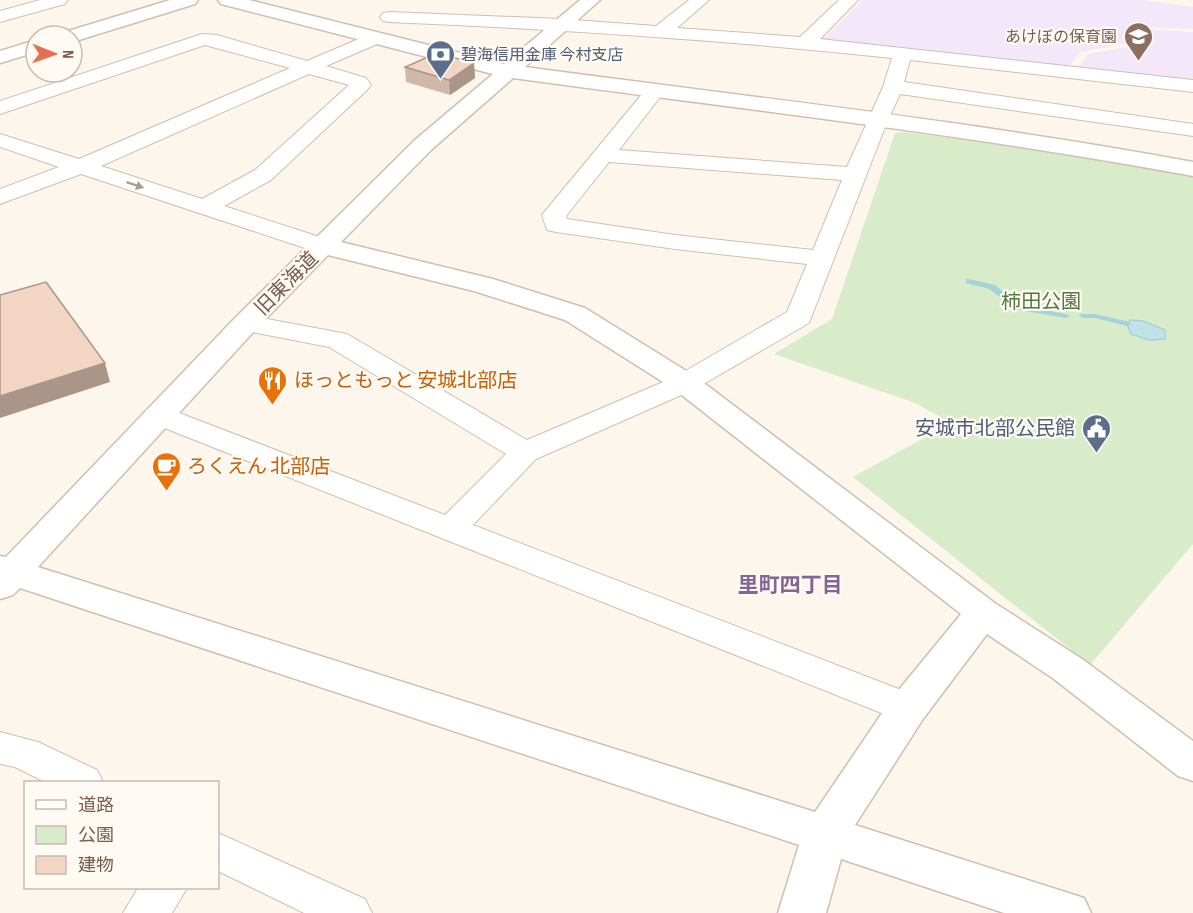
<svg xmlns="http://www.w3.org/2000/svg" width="1193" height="913" font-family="'Sofia Sans Condensed','Noto Sans JP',sans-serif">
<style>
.education{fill:#f3e8fa}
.green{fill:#d8ecc9}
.water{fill:#bfe3e8;stroke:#a5d3da;stroke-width:1.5}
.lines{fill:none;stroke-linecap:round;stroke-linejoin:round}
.stream{fill:#a5d3da;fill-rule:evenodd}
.minor-casing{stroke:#d1beb0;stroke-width:2}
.tertiary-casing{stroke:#d1beb0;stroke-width:3}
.minor{fill:#fff;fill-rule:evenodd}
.tertiary{fill:#fff;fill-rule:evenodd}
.wall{fill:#d1b7a8}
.shaded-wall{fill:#aa9588}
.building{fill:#f3d5c3;stroke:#aa9588;stroke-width:1.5}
.oneway{fill:#af9d94}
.labels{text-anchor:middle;stroke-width:4.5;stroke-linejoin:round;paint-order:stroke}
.far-education-label{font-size:16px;fill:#785e54;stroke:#fffaf3;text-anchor:end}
.far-service-label{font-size:16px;fill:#4e5e75;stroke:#fffaf3;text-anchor:start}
.street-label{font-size:20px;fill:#7a5c4d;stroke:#fffaf3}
.park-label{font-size:20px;fill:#537a41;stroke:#fffaf3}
.food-label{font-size:20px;fill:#c56008;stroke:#fffaf3;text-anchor:start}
.service-label{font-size:20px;fill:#4e5e75;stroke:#fffaf3;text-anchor:end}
.neighbourhood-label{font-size:21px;font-weight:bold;fill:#846695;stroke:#fffaf3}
</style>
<rect width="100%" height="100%" fill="#fdf6ec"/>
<path class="education" d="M862 0H1142L1193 7V29L1141 27 1149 40 1080 52 1070 66 823 40Z
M1147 29 1193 32V82L1078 68 1088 54 1156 42Z"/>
<path class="green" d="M904 132 1055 151 1193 175V544L1090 665 853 477 951 423 915 403 774 354 832 319 895 133Z"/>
<path class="water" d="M1130 320 1143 321 1165 330V339L1149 340 1131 334 1127 324Z"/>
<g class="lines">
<path class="stream" d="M966 279H969L995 285 1011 298 1007 300H1004L989 289 966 283Z
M1010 299H1016L1024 306 1066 314 1070 316 1066 318 1019 310 1010 303Z
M1080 314H1095L1130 322 1131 324 1127 326 1095 318H1083L1079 316Z"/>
<defs>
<path id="minor" d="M40 0H68L65 4 0 22V11Z
M689 0H709L677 28 800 37 839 0H858L820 39 1193 80V92L910 60 904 82 1193 124V136L900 94 887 122 809 323 695 389 536 459 473 525 922 698 928 708 922 718 908 723 894 718 147 421 143 415 147 409 158 406 169 409 445 515 506 454 329 347 236 329 232 323 236 317 246 315 347 334 527 440 675 377 787 312 807 264 675 249 556 232 547 230 542 215 647 88H661L664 92 619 150 847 167 883 87 892 58C724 40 558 29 389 22L383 21 380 17 383 13 389 12 560 19 656 26ZM609 162 842 180 813 250 675 235 567 219 566 216Z
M375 32 382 34 384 38 382 42 326 66 366 78 371 85 368 89 271 180 224 206 332 241 335 246 332 251 323 253 314 251 81 174 0 204V189L59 167 0 147V134L79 159 290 68 205 45 0 114V101L202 34 217 35 307 61ZM309 74 349 85 255 170 202 199 101 166Z
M0 732 38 742 97 770 103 782H45L15 767 0 764Z
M218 833 365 899 372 913H304L218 871Z
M138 888H187L172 913H123Z"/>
<path id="tertiary" d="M170 0H198L195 4 79 40 72 42V36H62L65 32Z
M218 0H249L504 64 580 0H600L525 67C748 97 972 121 1193 162V176C968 134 740 109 513 78L431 150 341 242 493 279 585 308 696 377 996 604 1082 659 1193 741V781L1178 776 1054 679 987 634 923 719 855 825 1084 898 1091 913H1004L841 859 826 913H778L799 845 20 588 13 595 0 599V556L6 557 236 317 415 140 493 74 221 4ZM328 255 474 291 565 320 674 389 961 614 893 697 815 812 38 567 256 329Z
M36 40V52L0 63V51Z"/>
</defs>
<use href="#minor" class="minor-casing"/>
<use href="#tertiary" class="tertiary-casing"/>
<use href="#minor" class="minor"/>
<use href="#tertiary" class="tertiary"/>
</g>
<path class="wall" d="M474 63 475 78 450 95 406 82 405 67Z"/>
<path class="shaded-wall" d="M474 63 475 78 450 95 449 80Z
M105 363 110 382 0 418V396Z"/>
<path class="building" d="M437 53 474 63 449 80 405 67Z
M46 282 105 363 0 396V295Z"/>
<defs><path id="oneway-solid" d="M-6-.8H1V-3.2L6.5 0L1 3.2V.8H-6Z" transform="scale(1.5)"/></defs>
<use class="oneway" href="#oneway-solid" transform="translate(135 185) rotate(18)"/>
<defs>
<symbol id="school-pin" viewBox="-11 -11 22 30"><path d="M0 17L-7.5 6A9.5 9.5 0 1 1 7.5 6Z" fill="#8d6e63" stroke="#fffaf3"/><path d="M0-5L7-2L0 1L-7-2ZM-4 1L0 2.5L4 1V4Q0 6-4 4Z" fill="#fff"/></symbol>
<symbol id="bank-pin" viewBox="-11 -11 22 30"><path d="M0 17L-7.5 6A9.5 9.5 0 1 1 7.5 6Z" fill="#5c6f8a" stroke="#fffaf3"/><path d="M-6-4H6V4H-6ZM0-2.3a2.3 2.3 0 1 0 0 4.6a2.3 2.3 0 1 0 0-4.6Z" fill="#fff"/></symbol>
<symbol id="restaurant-pin" viewBox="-11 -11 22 30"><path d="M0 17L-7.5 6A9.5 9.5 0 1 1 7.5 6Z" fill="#e8710a" stroke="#fffaf3"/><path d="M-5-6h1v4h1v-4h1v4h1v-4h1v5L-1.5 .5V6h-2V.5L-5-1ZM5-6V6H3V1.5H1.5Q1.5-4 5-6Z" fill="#fff"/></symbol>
<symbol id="civic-pin" viewBox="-11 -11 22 30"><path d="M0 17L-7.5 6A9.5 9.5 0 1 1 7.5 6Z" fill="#5c6f8a" stroke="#fffaf3"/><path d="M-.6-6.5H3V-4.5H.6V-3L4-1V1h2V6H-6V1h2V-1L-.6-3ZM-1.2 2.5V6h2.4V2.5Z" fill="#fff"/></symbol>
<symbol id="cafe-pin" viewBox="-11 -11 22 30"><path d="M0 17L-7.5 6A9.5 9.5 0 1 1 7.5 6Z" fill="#e8710a" stroke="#fffaf3"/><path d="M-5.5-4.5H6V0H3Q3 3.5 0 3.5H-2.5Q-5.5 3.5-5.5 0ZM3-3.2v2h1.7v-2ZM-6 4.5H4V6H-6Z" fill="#fff"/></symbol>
</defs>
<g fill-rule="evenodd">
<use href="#school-pin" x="1122" y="20" width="33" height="45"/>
<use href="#bank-pin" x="424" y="38" width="33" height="45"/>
<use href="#restaurant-pin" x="256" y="364" width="33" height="45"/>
<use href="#civic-pin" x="1080" y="412" width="33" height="45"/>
<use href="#cafe-pin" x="150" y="450" width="33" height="45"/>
</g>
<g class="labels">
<g class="far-education-label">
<text x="1117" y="42">あけぼの保育園</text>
</g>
<g class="far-service-label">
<text x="461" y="60">碧海信用金庫 今村支店</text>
</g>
<g class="street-label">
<text transform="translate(286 283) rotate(-45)" y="7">旧東海道</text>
</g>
<g class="park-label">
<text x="1041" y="308">柿田公園</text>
</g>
<g class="food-label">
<text x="294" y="387">ほっともっと 安城北部店</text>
<text x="187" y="473">ろくえん 北部店</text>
</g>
<g class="service-label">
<text x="1075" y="435">安城市北部公民館</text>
</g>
<g class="neighbourhood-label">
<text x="790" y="592">里町四丁目</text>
</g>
</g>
<rect x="24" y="781" width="195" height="108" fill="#fffaf3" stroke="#cabbb1" stroke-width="1.5"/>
<rect x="36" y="800" width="30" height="9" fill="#ffffff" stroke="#cabbb1" stroke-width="1.5"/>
<text x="78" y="811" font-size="18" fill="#7a5c4d">道路</text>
<rect x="36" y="826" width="30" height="18" fill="#d8ecc9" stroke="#cabbb1" stroke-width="1.5"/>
<text x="78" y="841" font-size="18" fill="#7a5c4d">公園</text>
<rect x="36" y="856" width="30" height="18" fill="#f3d5c3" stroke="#cabbb1" stroke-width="1.5"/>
<text x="78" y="871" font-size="18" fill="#7a5c4d">建物</text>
<g transform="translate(54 54) rotate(91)"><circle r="28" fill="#fffaf3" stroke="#cabbb1" stroke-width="1.5"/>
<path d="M0-4.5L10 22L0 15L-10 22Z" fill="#e76f51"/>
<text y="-9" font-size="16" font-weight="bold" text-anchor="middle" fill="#7a5c4d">N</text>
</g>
</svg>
